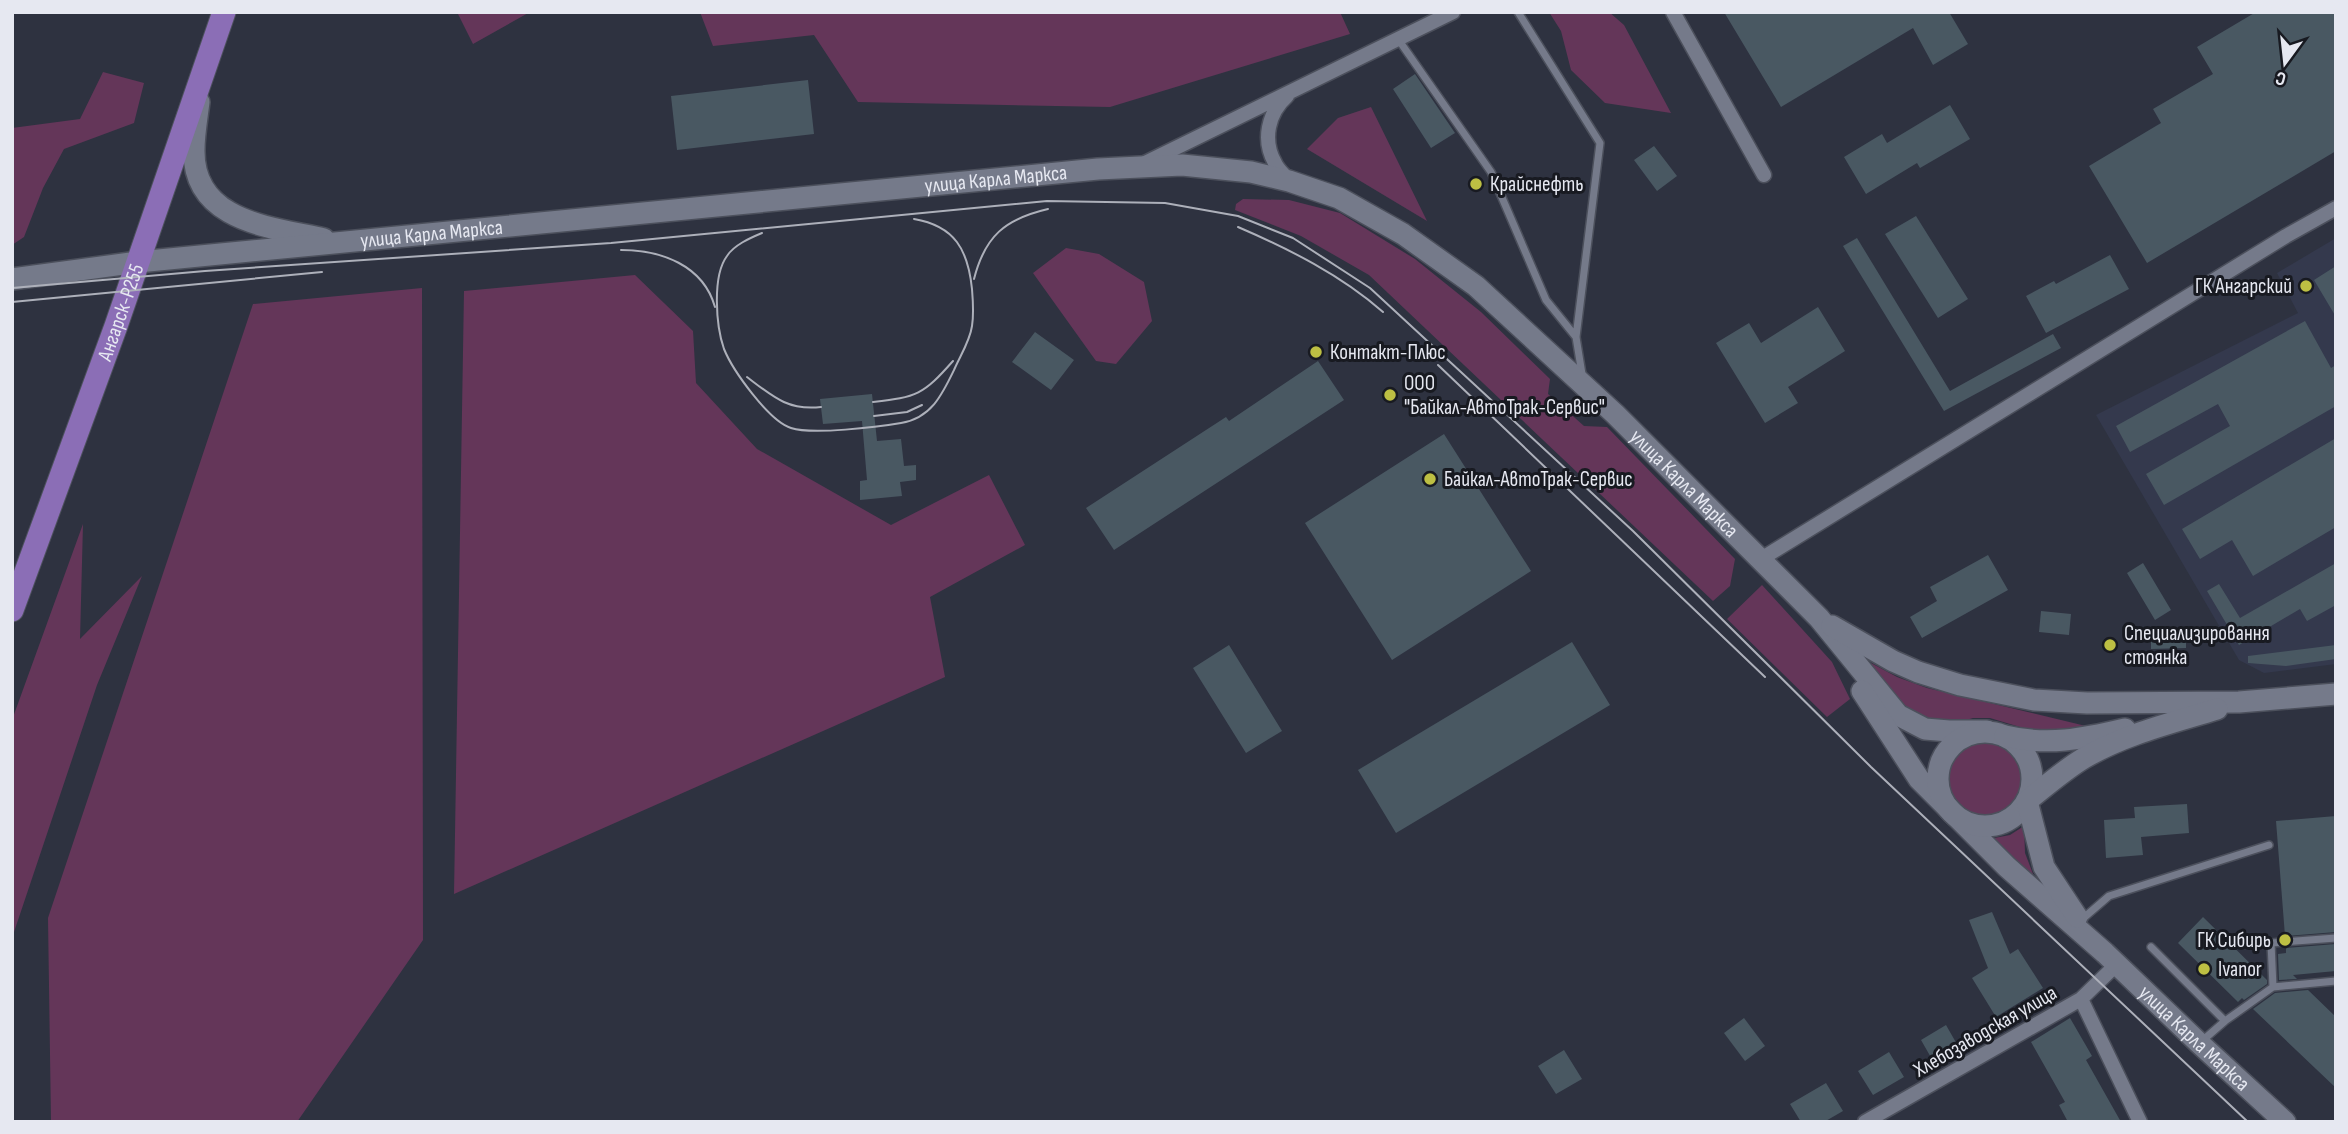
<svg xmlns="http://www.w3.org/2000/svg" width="2348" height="1134" font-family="'Sofia Sans Condensed',sans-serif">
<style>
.built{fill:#34394d}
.green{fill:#643659}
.building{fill:#495862}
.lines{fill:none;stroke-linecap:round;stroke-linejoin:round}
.lane-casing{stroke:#4c505c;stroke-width:10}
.street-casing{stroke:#4c505c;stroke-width:17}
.secondary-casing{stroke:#4c505c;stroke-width:24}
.primary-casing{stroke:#4c505c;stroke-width:25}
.lane{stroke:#757a8a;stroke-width:7}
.street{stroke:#757a8a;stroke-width:14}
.secondary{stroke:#757a8a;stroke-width:21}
.primary{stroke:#8b6eb6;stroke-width:23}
.tram{stroke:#adb0ba;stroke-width:2}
.poi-dot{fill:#bdbf43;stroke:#181a21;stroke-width:2.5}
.labels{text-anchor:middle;stroke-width:6;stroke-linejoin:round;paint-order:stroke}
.street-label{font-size:21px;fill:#e6e8f1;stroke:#181a21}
.poi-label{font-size:21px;fill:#e6e8f1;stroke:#181a21;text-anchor:start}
</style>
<rect width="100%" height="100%" fill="#2e3240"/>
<path class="built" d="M2336 238V664L2264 673 2239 660 2096 415 2298 313 2277 273Z"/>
<path class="green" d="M457 12H530L473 44Z
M700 12H1340L1350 34 1110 107 858 102 814 35 713 46Z
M1549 12H1609L1624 25 1671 113 1605 103 1571 70 1561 31Z
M103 72 144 83 134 123 64 149 43 188 24 237 12 245V128L80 119Z
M1371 107 1427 221 1307 149 1338 118Z
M1243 199 1289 200 1340 213 1415 259 1481 312 1550 379 1548 394 1584 426 1607 427 1735 559 1730 586 1713 601 1369 275 1301 236 1235 210 1236 204Z
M1066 248 1099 254 1144 282 1152 321 1116 364 1096 361 1033 273Z
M635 275 693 331 696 383 757 449 891 525 989 475 1025 545 930 597 945 677 454 894 464 291Z
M422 288 423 940 297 1122H51L48 918 253 304Z
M83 524 80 639 142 576 97 685 12 938V720Z
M1762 585 1832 662 1850 699 1827 717 1727 619Z
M1871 663 1897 677 1927 688 2090 727 2077 732 2030 730 1990 718H1973L1953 724 1916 718 1881 686Z
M1948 779a37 37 0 1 1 74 0a37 37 0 1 1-74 0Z
M2024 826 2025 853 2035 879 1989 839 2010 835Z"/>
<path class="building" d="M1724 12H1949L1968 44 1933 65 1913 28 1781 107Z
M2256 12H2336V151L2147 263 2089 166 2161 123 2153 109 2213 74 2197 47Z
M1415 74 1455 133 1431 148 1393 89Z
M808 80 814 134 677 150 671 96Z
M1950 105 1970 139 1920 168 1917 163 1866 194 1844 157 1882 134 1887 143Z
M1654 146 1677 176 1657 191 1634 160Z
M1916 216 1968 299 1938 318 1885 234Z
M1857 238 1950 391 2053 334 2061 348 1944 411 1843 246Z
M2110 255 2129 289 2046 333 2026 296 2054 281 2056 284Z
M2336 266V317L2314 280Z
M1818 307 1845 351 1788 387 1798 403 1765 423 1716 343 1749 323 1761 343Z
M2305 321 2331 368 2336 365V406L2164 505 2146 474 2230 426 2218 404 2130 452 2116 426Z
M1035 332 1074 360 1051 390 1012 362Z
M1318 361 1344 400 1114 550 1086 508 1226 417 1229 421Z
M872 394 877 441 901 439 904 466 916 465V480L900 482 902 496 860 500V481L867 480 862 421 823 424 820 399Z
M1444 434 1531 571 1392 660 1305 523Z
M2336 438V527L2253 576 2232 540 2200 559 2182 529Z
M1988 555 2008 590 1922 638 1910 617 1937 601 1930 587Z
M2143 563 2171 610 2155 620 2127 573Z
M2336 563V605L2307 621 2300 609 2239 645 2207 591 2219 584 2240 618Z
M2041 611 2071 614 2069 635 2039 632Z
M2151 632H2186V648L2151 649Z
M1572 642 1610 705 1396 833 1358 770Z
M1229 645 1282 731 1246 753 1193 668Z
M2336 645V659L2286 666 2248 663V656Z
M2187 804 2189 833 2141 837 2143 855 2106 858 2104 820 2135 818 2134 807Z
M2336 816V932L2285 936 2276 821Z
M1992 912 2010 954 2018 949 2043 988 1996 1017 1972 978 1988 968 1969 920Z
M2203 917 2267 980V984L2244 1000 2242 998 2238 1002 2178 943Z
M2336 944V971L2293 975 2297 979 2279 980 2278 954 2286 953V948Z
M2308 990 2336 1017V1088L2253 1009 2275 993Z
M1744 1018 1765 1046 1745 1061 1724 1033Z
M2070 1018 2092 1056 2086 1060 2121 1122H2068L2059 1105 2065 1102 2031 1042Z
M1946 1025 1958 1046 1933 1061 1921 1040Z
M1564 1050 1582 1079 1556 1094 1538 1066Z
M1889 1052 1904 1077 1873 1095 1858 1071Z
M1826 1083 1843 1111 1824 1122H1801L1790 1104Z"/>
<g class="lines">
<defs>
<path id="lane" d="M1518 12 1600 143 1576 337 1582 374
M1398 39 1491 172 1546 300 1576 337
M2080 921 2109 896 2269 845
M2151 947 2225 1021
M2273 987 2271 943 2336 938
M2202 1041 2225 1021 2273 987 2336 981"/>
<path id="street" d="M1673 12 1764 175
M1287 96C1268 113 1262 140 1275 163 1278 170 1285 175 1289 181
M1143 164 1453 12
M1761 559 2286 236 2336 208
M2081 999 2140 1122
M1865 1122 2081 999 2117 964"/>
<g id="secondary">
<path d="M199 102C197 118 194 134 194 150 193 222 271 227 324 239"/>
<path id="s1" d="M12 279 138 262 1098 169 1182 165 1251 172 1289 181 1339 198 1403 234 1476 286 1615 414 1819 618 1898 715 1925 729 1949 731H1987"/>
<path d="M1832 626 1893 661 1918 672 1960 685 2034 700 2087 703 2239 702 2336 694"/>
<path id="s2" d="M1862 691 1919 779 2007 867 2105 953 2199 1043 2285 1122"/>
<circle cx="1985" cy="779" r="47"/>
<path d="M2005 736C2047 746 2083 739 2125 729"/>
<path d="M2077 917 2044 867 2027 801C2046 786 2064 770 2084 758 2125 734 2172 723 2217 709"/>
</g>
<g id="primary">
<path id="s3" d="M12 610 116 326 224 12"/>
</g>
</defs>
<use href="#lane" class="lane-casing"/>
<use href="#street" class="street-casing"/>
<use href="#secondary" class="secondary-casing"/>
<use href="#primary" class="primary-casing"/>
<use href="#lane" class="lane"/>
<use href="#street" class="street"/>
<use href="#secondary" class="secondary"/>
<use href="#primary" class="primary"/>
<path class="tram" d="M1238 227C1289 249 1341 275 1383 312
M762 233C750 238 734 245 727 256 712 276 716 326 724 349 733 371 769 421 791 428 812 435 878 427 901 423 931 418 942 395 954 370 960 356 970 341 972 326 974 314 973 301 972 289 968 250 955 226 914 219
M621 250C661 250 703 265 715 307
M974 279C985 236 1005 219 1048 209
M12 288 205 271 611 243 1047 201 1165 203 1238 216 1293 238 1370 288 1633 531 1871 767 2248 1122
M12 302 322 272
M1438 365 1765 677
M747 377C772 396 788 411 821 407
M873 402C917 397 923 395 953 361
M874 416 907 412 922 405"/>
</g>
<g class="poi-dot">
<circle cx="1476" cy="184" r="7"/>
<circle cx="2306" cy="286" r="7"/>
<circle cx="1316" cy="352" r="7"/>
<circle cx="1390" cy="395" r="7"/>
<circle cx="1430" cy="479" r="7"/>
<circle cx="2110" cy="645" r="7"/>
<circle cx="2285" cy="940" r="7"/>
<circle cx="2204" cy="969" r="7"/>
</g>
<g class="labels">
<g class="street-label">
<text dy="7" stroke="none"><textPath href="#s1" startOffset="989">улица Карла Маркса</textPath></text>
<text dy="7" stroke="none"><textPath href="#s1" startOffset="422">улица Карла Маркса</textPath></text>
<text dy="7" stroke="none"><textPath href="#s3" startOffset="317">Ангарск-Р255</textPath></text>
<text dy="7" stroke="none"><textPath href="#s1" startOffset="1787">улица Карла Маркса</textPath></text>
<text transform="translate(1985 1031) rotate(-30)" y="7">Хлебозаводская улица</text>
<text dy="7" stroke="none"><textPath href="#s2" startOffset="483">улица Карла Маркса</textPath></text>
</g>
<g class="poi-label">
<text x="1490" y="191">Крайснефть</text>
<text x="2292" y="293" text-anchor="end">ГК Ангарский</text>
<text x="1330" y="359">Контакт-Плюс</text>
<text x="1404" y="390">ООО<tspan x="1404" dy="24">"Байкал-АвтоТрак-Сервис"</tspan></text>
<text x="1444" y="486">Байкал-АвтоТрак-Сервис</text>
<text x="2124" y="640">Специализировання<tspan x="2124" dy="24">стоянка</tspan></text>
<text x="2271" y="947" text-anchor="end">ГК Сибирь</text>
<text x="2218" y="976">Ivanor</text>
</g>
</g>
<rect width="2348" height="1134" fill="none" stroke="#e6e8f1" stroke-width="28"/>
<g transform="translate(2285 63) rotate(195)" stroke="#181a21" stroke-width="5" paint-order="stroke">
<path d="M0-5L12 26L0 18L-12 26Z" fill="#e6e8f1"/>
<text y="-10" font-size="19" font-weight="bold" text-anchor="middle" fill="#e6e8f1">С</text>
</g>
</svg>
